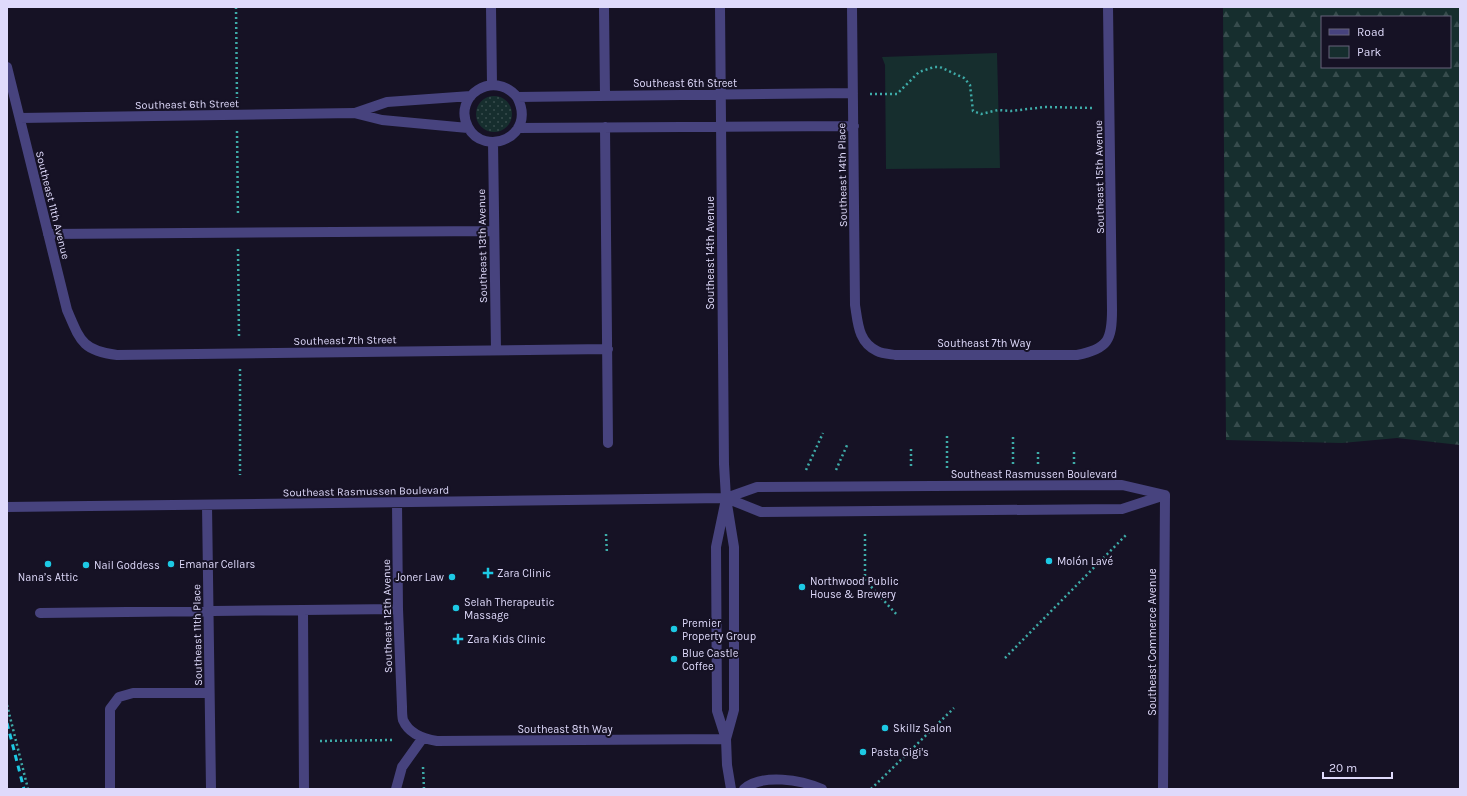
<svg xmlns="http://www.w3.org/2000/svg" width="1467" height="796" font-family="Karla,sans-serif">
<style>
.grass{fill:url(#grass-dots)}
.forest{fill:url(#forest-firs);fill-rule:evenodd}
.green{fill:#162e2e}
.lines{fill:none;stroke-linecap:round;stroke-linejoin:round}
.path{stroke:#3eaba8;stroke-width:2.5;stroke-dasharray:2 3;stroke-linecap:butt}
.minor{stroke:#47437e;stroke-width:10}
.rail{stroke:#1dc9e4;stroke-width:3;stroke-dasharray:6 5;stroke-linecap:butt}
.poi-dot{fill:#1dc9e4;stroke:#161225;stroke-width:1.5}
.labels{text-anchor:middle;stroke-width:4;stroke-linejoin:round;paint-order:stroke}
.street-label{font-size:11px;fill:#dfdafb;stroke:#161225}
.poi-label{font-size:11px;fill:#dfdafb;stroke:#161225;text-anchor:start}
</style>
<defs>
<pattern id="grass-dots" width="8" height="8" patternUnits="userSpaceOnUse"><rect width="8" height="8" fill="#162e2e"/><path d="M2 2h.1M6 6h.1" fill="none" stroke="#374c4d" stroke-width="1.8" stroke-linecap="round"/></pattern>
<pattern id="forest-firs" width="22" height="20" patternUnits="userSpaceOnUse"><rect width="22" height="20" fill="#162e2e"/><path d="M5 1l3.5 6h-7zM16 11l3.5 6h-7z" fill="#374c4d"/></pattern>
</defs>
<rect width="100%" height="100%" fill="#161225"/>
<path class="grass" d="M476 114a18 18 0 1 1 36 0a18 18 0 1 1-36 0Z"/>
<path class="forest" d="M1223 7H1460V445L1397 438 1342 443 1226 440ZM1322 17H1450V67H1322Z"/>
<path class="green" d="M997 53 1000 168 886 169 885 65 882 57Z"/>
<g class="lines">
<path class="path" d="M236 7 237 98
M870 94H897L919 72 934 67H940L964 78 970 85 973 111 981 114 998 110 1011 111 1045 107 1093 108
M237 131 238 216
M238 249 239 338
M240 369V475
M947 436V469
M1013 437V467
M911 449V469
M1038 452V467
M1074 452V467
M806 470 823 433
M836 470 848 443
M606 534 607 554
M865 534V580L898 616
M1005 658 1126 535
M7 705 28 789
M320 741 393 740
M423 767 424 789
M871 789 954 708"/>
<path class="minor" d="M491 7 492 85
M604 7 605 96
M720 7 724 464 726 498 734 547V710L726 739 727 765 731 789
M852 7 855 305C858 323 858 342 877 351 883 354 890 354 896 355H1077C1108 349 1112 340 1112 310L1108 7
M7 67 67 310C80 340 82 351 117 355L608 349
M517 97C538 137 484 158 468 127 452 96 494 69 517 97L853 93
M355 113 387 102 471 96
M20 118 354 113 382 120 468 128
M605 127 608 443
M518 128 854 126
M493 142 496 350
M48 234 494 231
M726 498 761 512 1122 509 1165 495
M397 503 398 609 402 707C402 711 402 716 403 720 409 734 424 739 437 741L726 739
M725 504 716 547 717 711 726 739
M207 505 211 789
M7 507 726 498 757 487 1122 485 1165 495
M303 610 304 789
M40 613 398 609
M110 789V709L119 697 133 693H209
M396 789 402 767 422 739
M744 789C763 773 801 780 822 789
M1163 789 1165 495"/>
<path class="rail" d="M7 723 24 789"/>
</g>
<g class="poi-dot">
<circle cx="1049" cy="561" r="4"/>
<circle cx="48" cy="564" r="4"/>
<circle cx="171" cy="564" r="4"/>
<circle cx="86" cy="565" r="4"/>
<path d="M486 567h4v4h4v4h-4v4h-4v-4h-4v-4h4z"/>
<circle cx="452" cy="577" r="4"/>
<circle cx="802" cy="587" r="4"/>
<circle cx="456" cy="608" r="4"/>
<circle cx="674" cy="629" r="4"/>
<path d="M456 633h4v4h4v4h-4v4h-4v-4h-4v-4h4z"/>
<circle cx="674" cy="659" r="4"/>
<circle cx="885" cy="728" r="4"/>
<circle cx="863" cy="752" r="4"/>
</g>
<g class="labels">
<g class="street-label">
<text x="685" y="87">Southeast 6th Street</text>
<text transform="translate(187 104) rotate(-1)" y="4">Southeast 6th Street</text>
<text transform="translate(842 175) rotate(-91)" y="4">Southeast 14th Place</text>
<text transform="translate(1099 177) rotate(-91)" y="4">Southeast 15th Avenue</text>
<text transform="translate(53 205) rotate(76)" y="4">Southeast 11th Avenue</text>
<text transform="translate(482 246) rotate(-91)" y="4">Southeast 13th Avenue</text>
<text transform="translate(710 253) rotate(-90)" y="4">Southeast 14th Avenue</text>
<text transform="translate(345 340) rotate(-1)" y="4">Southeast 7th Street</text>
<text x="984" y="347">Southeast 7th Way</text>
<text x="1034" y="478">Southeast Rasmussen Boulevard</text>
<text transform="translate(366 491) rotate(-1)" y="4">Southeast Rasmussen Boulevard</text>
<text transform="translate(387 616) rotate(-91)" y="4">Southeast 12th Avenue</text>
<text transform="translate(197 635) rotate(-91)" y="4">Southeast 11th Place</text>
<text transform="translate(1152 642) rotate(-90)" y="4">Southeast Commerce Avenue</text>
<text x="565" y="733">Southeast 8th Way</text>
</g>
<g class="poi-label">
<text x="1057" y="565">Molón Lavé</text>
<text x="179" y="568">Emanar Cellars</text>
<text x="94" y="569">Nail Goddess</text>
<text x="497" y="577">Zara Clinic</text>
<text x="48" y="581" text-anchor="middle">Nana’s Attic</text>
<text x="444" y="581" text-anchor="end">Joner Law</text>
<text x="810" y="585">Northwood Public<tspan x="810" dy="13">House &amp; Brewery</tspan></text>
<text x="464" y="606">Selah Therapeutic<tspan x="464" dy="13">Massage</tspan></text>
<text x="682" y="627">Premier<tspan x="682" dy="13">Property Group</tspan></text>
<text x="467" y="643">Zara Kids Clinic</text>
<text x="682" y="657">Blue Castle<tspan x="682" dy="13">Coffee</tspan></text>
<text x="893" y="732">Skillz Salon</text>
<text x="871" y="756">Pasta Gigi's</text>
</g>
</g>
<rect width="1467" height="796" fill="none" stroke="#dfdafb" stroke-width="16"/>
<rect x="1321" y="16" width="130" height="52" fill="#161225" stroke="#66627b"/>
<rect x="1329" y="29" width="20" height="6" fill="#47437e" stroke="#66627b"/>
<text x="1357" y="36" font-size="12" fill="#dfdafb">Road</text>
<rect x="1329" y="46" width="20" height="12" fill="#162e2e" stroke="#66627b"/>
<text x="1357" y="56" font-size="12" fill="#dfdafb">Park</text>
<path d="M1323 772v6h69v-6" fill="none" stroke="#dfdafb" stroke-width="2"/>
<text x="1329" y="772" font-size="12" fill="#dfdafb" stroke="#161225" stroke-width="3" paint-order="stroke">20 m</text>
</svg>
